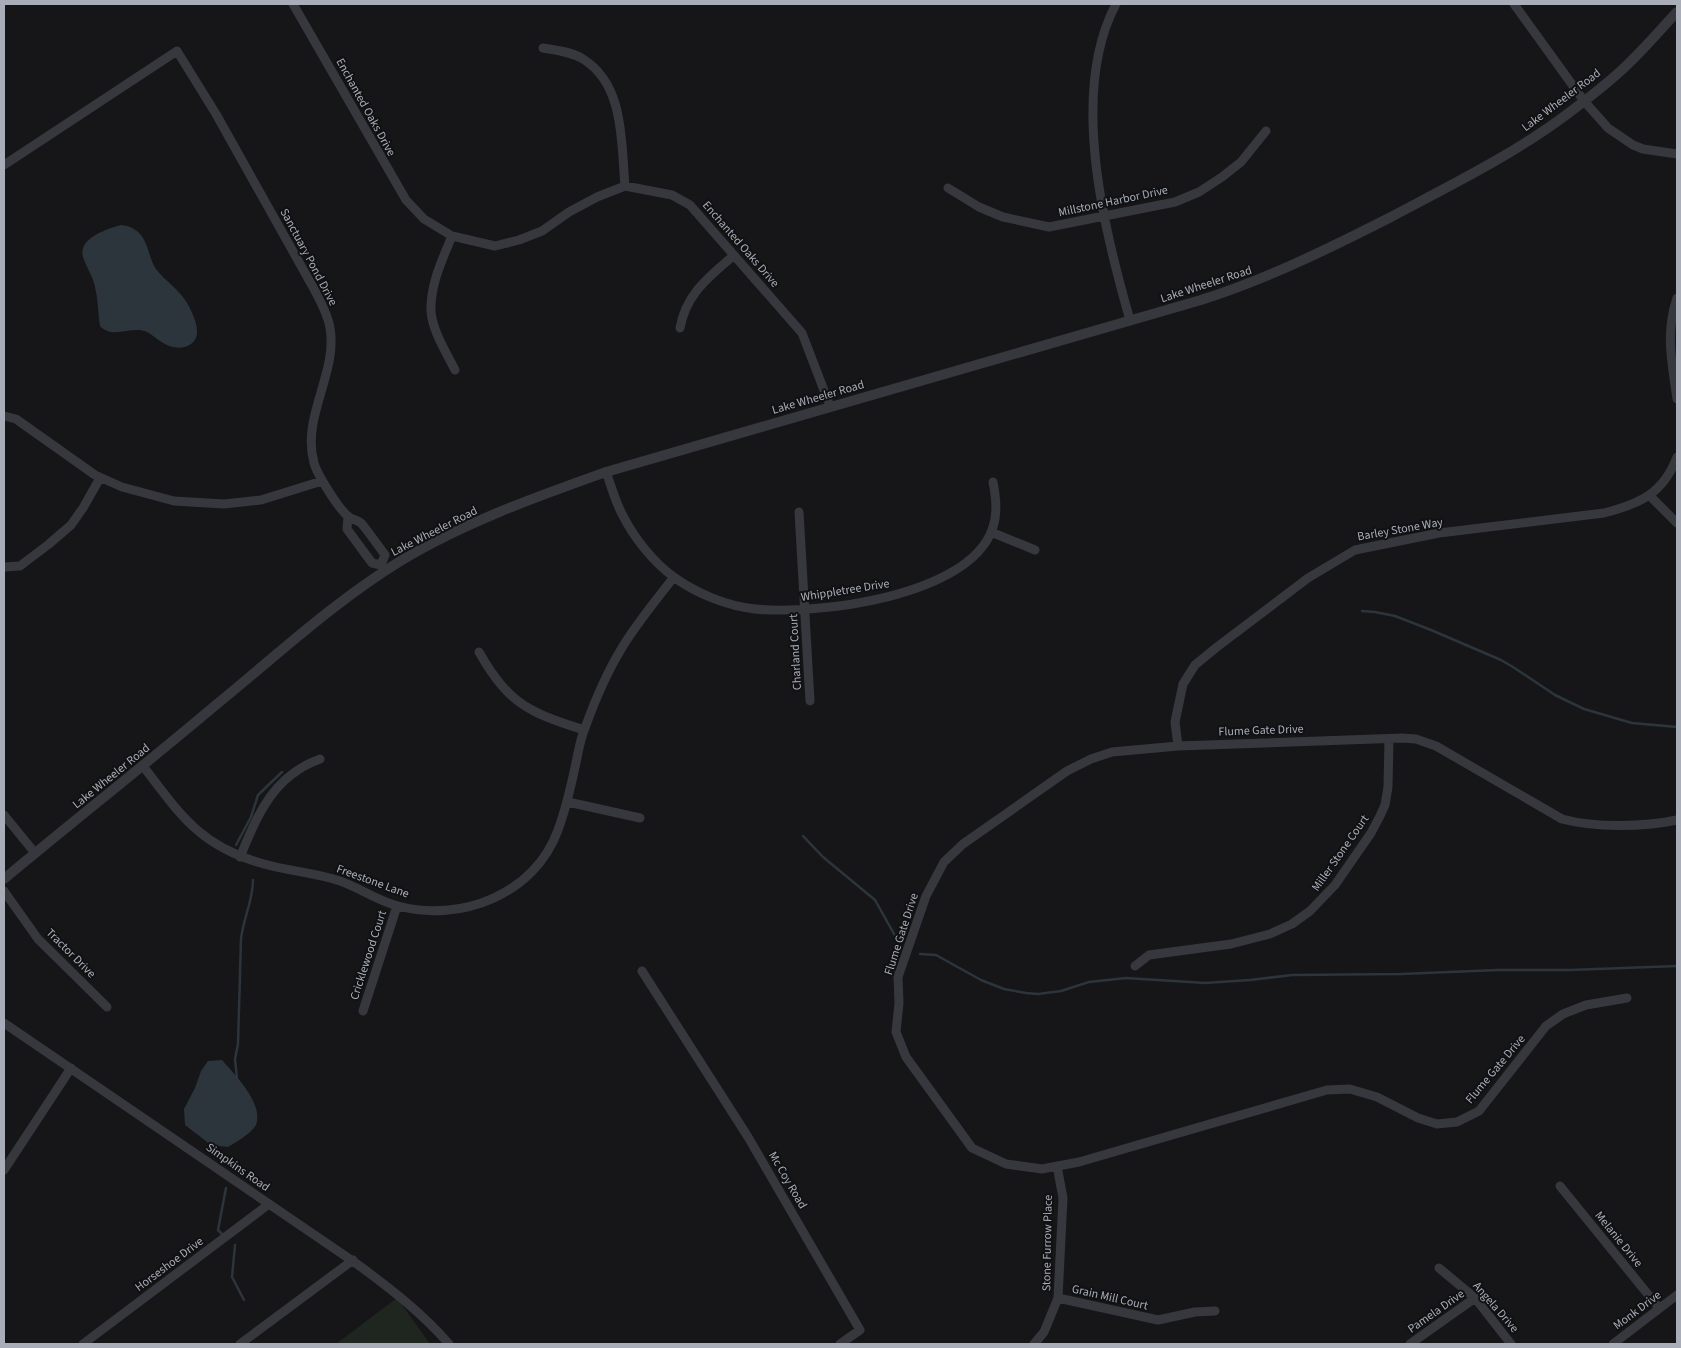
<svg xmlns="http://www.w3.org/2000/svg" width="1681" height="1348" font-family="'Source Sans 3',sans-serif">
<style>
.green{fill:#1e261f}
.water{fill:#2c353c}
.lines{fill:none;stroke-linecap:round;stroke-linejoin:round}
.stream{stroke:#2c353c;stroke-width:2.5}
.minor{stroke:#37383d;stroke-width:9}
.tertiary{stroke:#37383d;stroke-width:10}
.labels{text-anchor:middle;stroke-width:4;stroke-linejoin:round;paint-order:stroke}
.street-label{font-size:12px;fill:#a8adb8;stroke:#111113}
</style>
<rect width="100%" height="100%" fill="#161618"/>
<path class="green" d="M397 1298 430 1344H336Z"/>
<path class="water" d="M121 225C128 226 132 227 138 232 149 242 148 257 156 269 165 281 179 289 187 303 191 310 197 322 197 331 198 344 184 350 173 347 163 345 156 337 147 332 132 325 113 340 100 326 98 313 98 299 95 287 93 276 86 267 83 257 78 238 107 229 121 225Z
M222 1060C234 1074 264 1103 256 1125 251 1134 236 1142 228 1147L211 1145 185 1125 184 1109 195 1088 201 1071 208 1061Z"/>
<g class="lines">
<path class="stream" d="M1362 611 1375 612 1395 616 1431 630 1501 660 1513 667 1555 695 1584 709 1632 723 1677 727
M803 836 823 857 875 900 898 941
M236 845 251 817 258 795 282 772
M920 954 936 955 981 980 1004 989 1026 993 1038 994 1061 991 1089 982 1126 978 1205 983 1250 980 1292 975 1401 974 1498 970H1570L1677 966
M237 1079 235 1059 238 1044 241 939C243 919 253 901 253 880
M212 1142 211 1145 231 1167
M222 1234 218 1230 226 1188
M235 1245 232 1277 244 1300"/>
<path class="minor" d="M293 4 406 200 424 219 452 236 495 246 519 240 542 231 569 212 597 197 625 186 672 195 690 205 802 333 830 406
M1116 4C1069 92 1104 230 1130 320
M1514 4 1584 101 1608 128 1633 145 1643 149 1677 154
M543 48C556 50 572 52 583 59 625 85 621 143 625 186
M4 165 177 51 216 114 314 289C320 301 328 314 330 328 338 373 301 417 314 463 317 474 339 510 349 517 353 520 359 520 362 524 370 534 377 544 385 555L381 565
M948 188 979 207 1003 217 1049 227 1175 202 1199 192 1222 177 1241 162 1266 131
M452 236C442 260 430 285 431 312 433 332 446 352 455 370
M1677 298C1665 333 1672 363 1677 399
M680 328C686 294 708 278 733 256
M4 416 16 419 95 475 122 487 174 501 224 504 261 500 322 481
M606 472C611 485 615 501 622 514 634 538 653 562 675 578 698 594 727 606 755 609 817 615 967 597 992 530 998 514 996 498 993 482
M1650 496 1677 523
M799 512 810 701
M348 516 347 529 372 563 381 565 384 569
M991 532 1035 550
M4 567 20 566 49 544 71 525 83 508 100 478
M479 652C492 675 508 698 532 710 548 719 566 724 584 730
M1178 746 1175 722 1183 684 1195 665 1217 647 1308 578 1355 550 1439 533 1604 513C1639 504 1663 494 1677 457
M143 766C181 816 201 847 264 864 289 871 316 873 340 881 360 888 378 901 398 906 461 923 535 894 558 830 567 806 572 782 577 758 579 748 581 737 585 728 595 700 607 672 623 646 638 622 656 600 674 577
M568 802 640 818
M4 815 35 853
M240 857C258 814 273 776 320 759
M4 891 38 939 107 1007
M1135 966 1149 955 1231 944 1270 934 1292 924 1310 911 1335 885 1371 833 1380 816 1385 805 1388 787 1389 739
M642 971 748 1137 860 1330 840 1344
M1627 998 1586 1005 1563 1014 1546 1026 1479 1111 1457 1122 1437 1124 1418 1118 1377 1097 1350 1089 1327 1090 1079 1162 1042 1169 1006 1164 972 1148 906 1057 896 1032 899 1003 898 977 926 896 944 862 963 844 1067 771 1091 759 1112 752 1178 746 1402 738 1416 739 1436 746 1562 819C1595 828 1644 827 1677 820
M363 1011 397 906
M4 1023 357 1264C391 1289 422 1313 449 1344
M4 1170 71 1068
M1560 1186 1659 1308
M1439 1268 1475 1298 1511 1344
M1058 1298 1158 1320 1195 1312 1215 1311
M83 1344 269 1204
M240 1344 353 1260
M1034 1344 1044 1332 1058 1298 1063 1198 1057 1166
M1410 1344 1475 1298
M1613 1344 1677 1295"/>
<path class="tertiary" d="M4 879C75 820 147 763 217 704 277 655 335 601 402 560 465 522 536 497 606 472L1201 300C1267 279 1328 249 1389 218 1449 186 1511 156 1566 115 1587 99 1609 83 1628 64 1645 48 1661 29 1677 12"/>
</g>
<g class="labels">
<g class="street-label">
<text transform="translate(1561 100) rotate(-37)" y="4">Lake Wheeler Road</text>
<text transform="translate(366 107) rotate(61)" y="4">Enchanted Oaks Drive</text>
<text transform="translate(1113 201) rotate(-12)" y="4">Millstone Harbor Drive</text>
<text transform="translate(741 244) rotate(49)" y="4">Enchanted Oaks Drive</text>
<text transform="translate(309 257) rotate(62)" y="4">Sanctuary Pond Drive</text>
<text transform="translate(1206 284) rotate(-18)" y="4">Lake Wheeler Road</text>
<text transform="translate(818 397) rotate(-16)" y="4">Lake Wheeler Road</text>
<text transform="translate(1400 529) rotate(-10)" y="4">Barley Stone Way</text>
<text transform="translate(434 531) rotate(-27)" y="4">Lake Wheeler Road</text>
<text transform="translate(845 590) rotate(-9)" y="4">Whippletree Drive</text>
<text transform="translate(795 652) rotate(-93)" y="4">Charland Court</text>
<text transform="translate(1261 730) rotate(-2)" y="4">Flume Gate Drive</text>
<text transform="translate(111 776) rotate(-39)" y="4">Lake Wheeler Road</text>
<text transform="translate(1340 853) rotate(-55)" y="4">Miller Stone Court</text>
<text transform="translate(373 881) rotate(20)" y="4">Freestone Lane</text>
<text transform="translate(901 934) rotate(-72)" y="4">Flume Gate Drive</text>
<text transform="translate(71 953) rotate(45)" y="4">Tractor Drive</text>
<text transform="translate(368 955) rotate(-72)" y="4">Cricklewood Court</text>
<text transform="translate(1495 1069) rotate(-50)" y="4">Flume Gate Drive</text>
<text transform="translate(238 1167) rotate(35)" y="4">Simpkins Road</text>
<text transform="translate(788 1180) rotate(60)" y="4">Mc Coy Road</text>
<text transform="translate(1619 1239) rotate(51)" y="4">Melanie Drive</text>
<text transform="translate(1047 1243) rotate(-89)" y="4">Stone Furrow Place</text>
<text transform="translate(169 1264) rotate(-37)" y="4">Horseshoe Drive</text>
<text transform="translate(1110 1297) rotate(13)" y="4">Grain Mill Court</text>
<text transform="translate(1496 1307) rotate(49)" y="4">Angela Drive</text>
<text transform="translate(1637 1310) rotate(-37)" y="4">Monk Drive</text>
<text transform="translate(1436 1311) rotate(-35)" y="4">Pamela Drive</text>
</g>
</g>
<rect width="1681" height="1348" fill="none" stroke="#a8adb8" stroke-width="10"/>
</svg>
